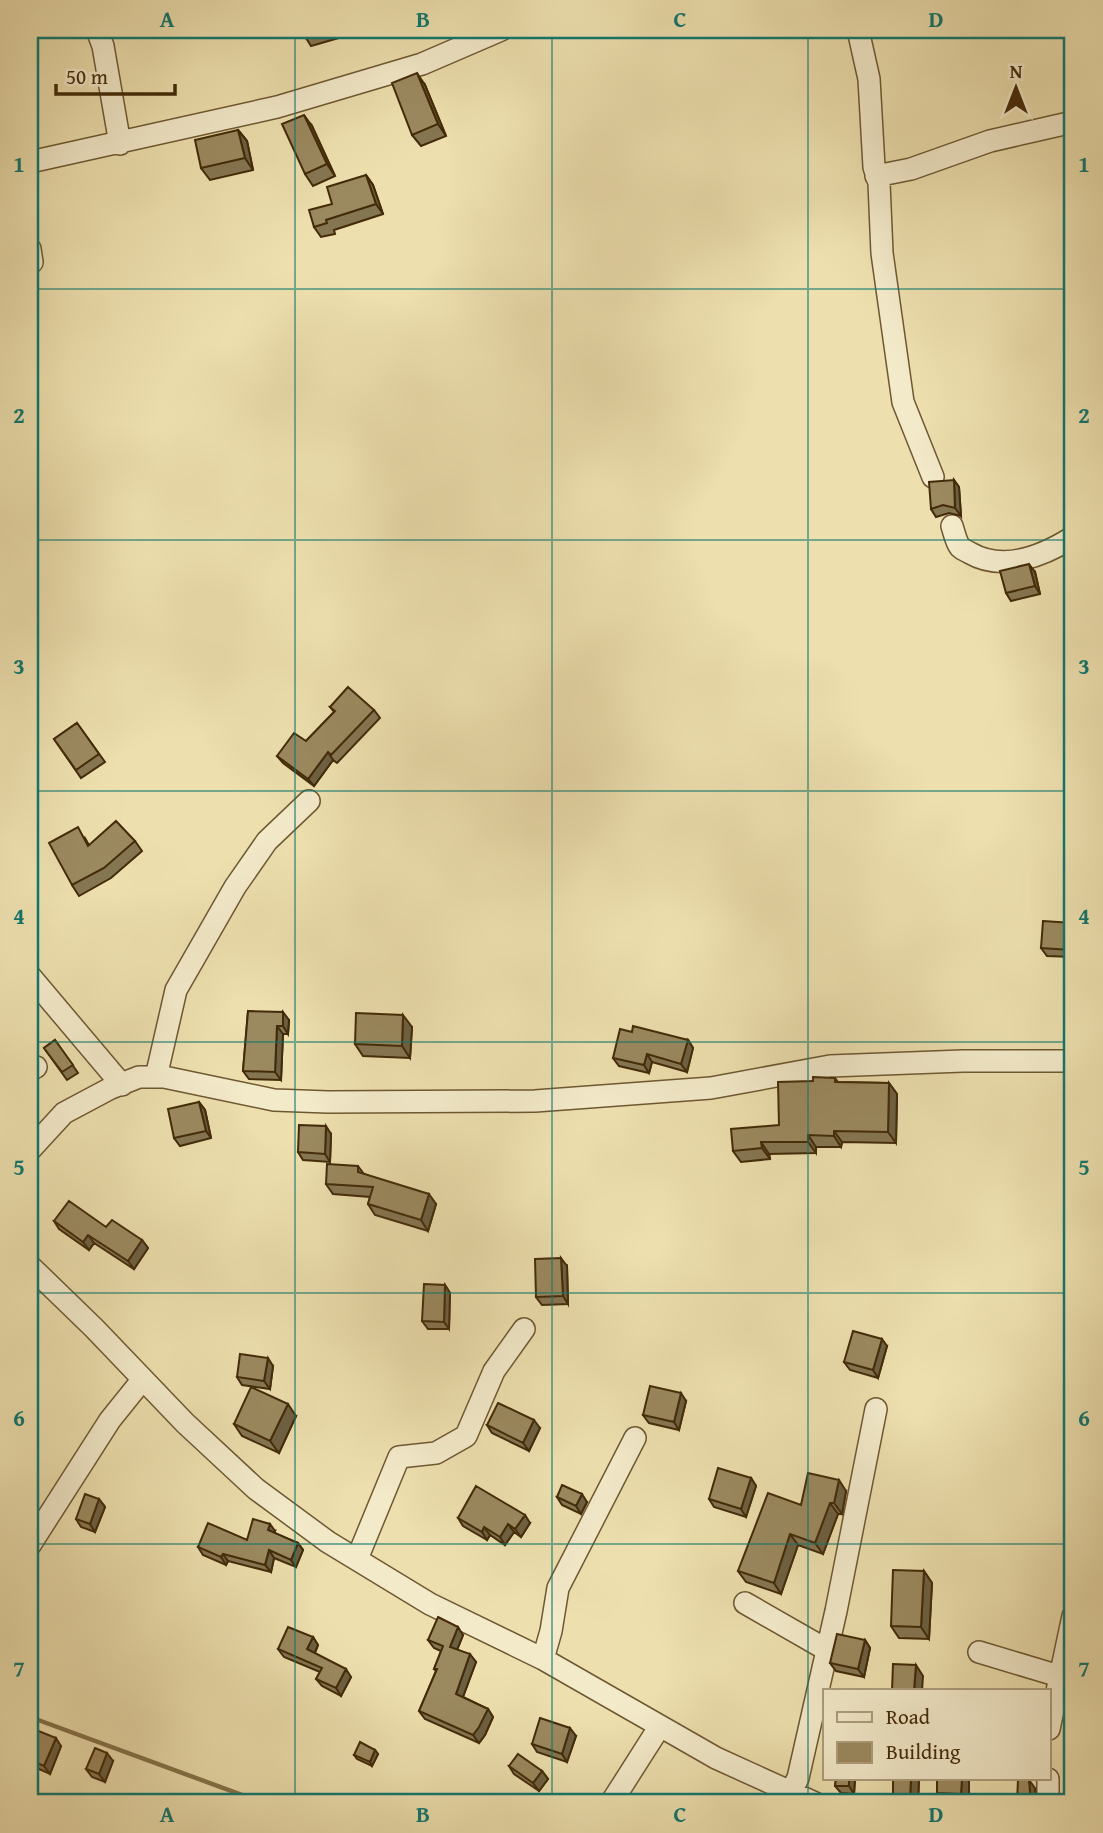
<svg xmlns="http://www.w3.org/2000/svg" width="1103" height="1833" font-family="'Gentium Book Plus',serif">
<style>
.lines{fill:none;stroke-linecap:round;stroke-linejoin:round}
.stream{stroke:#86724a;stroke-width:4.5}
.minor-casing{stroke:#6e5832;stroke-width:24}
.minor{stroke:#f3eaca;stroke-width:21}
.wall{fill:#857652;stroke:#432b09;stroke-width:2}
.shaded-wall{fill:#6c6042;stroke:#432b09;stroke-width:2}
.building{fill:#9b895f;stroke:#432b09;stroke-width:2}
.grid{fill:none;stroke:#0f766e;stroke-width:2;stroke-opacity:0.55}
.neatline{fill:none;stroke:#0f766e;stroke-width:2.5}
.grid-label{font-size:23px;text-anchor:middle;font-weight:bold;fill:#0f766e}
</style>
<rect width="100%" height="100%" fill="#eddfae"/>
<filter id="stains"><feTurbulence type="fractalNoise" baseFrequency=".00286" numOctaves="4"/><feColorMatrix values="0 0 0 0 .2 0 0 0 0 .09 0 0 0 0 .02 0 0 0 .5 -.17"/></filter>
<radialGradient id="worn" r=".72"><stop offset=".6" stop-color="#630" stop-opacity="0"/><stop offset="1" stop-color="#630" stop-opacity=".3"/></radialGradient>
<g class="lines">
<path class="stream" d="M30 1717 264 1803"/>
<defs>
<path id="minor" d="M97 30 103 46 120 144
M858 30 869 79 874 167 879 183 882 253 903 402 933 477
M30 162 277 107 422 64 501 30
M876 176 911 169 990 141 1073 122
M30 249 32 262 30 263
M952 526C954 532 956 542 960 547 963 550 967 551 970 553 1003 572 1043 556 1073 537
M30 976 122 1085
M30 1070 36 1067
M156 1077 176 990 235 887 267 841 309 801
M30 1150 64 1113 111 1088 139 1077H164L274 1100 328 1102 535 1101 711 1088 830 1066 963 1061H1073
M30 1266 94 1328 185 1423 256 1489 328 1542 430 1604 543 1659 716 1758 815 1803
M30 1545 110 1420 143 1379
M357 1559 399 1457 436 1453 466 1436 494 1371 524 1329
M745 1603 827 1650
M979 1652 1059 1676
M543 1659 551 1631 558 1588 635 1438
M1049 1729 1073 1616
M1048 1779V1803
M790 1793 798 1778 836 1611 876 1409
M611 1803 660 1726"/>
</defs>
<use href="#minor" class="minor-casing"/>
<use href="#minor" class="minor"/>
</g>
<path class="wall" d="M303 30H339L342 37 311 46 306 38Z
M425 85 446 136 421 146 412 135Z
M312 126 335 176 313 186 305 174Z
M238 130 247 141 253 170 210 180 201 168Z
M366 175 373 185 383 214 334 230 335 234 321 237 314 227 332 204Z
M954 480 959 487 961 516 949 513 936 517 931 509Z
M30 534 34 543 30 545Z
M1035 572 1040 594 1011 601 1006 593Z
M330 707 374 710 380 718 337 763 333 760 314 786 283 763 277 756 306 741 334 712Z
M77 723 105 762 81 778 54 739Z
M85 838 89 845 135 841 142 851 111 878 79 896 72 885Z
M1072 923 1073 925V957L1047 956 1041 948Z
M248 1011 289 1020 288 1034H283L281 1080 249 1079 243 1071Z
M412 1027 410 1058 363 1056 355 1044Z
M632 1032 688 1040 693 1048 687 1072 652 1062 649 1073 619 1066 613 1058Z
M55 1040 78 1073 67 1080 44 1048Z
M835 1078 838 1082 889 1083 897 1094 896 1143 842 1142 841 1147H816V1153L769 1154 770 1159 741 1162 733 1151 779 1125 813 1081Z
M199 1102 205 1110 211 1138 180 1146 174 1138Z
M331 1134 330 1162 303 1160 298 1152Z
M358 1166 364 1174 436 1204 428 1231 375 1215 368 1204 370 1197 333 1194 326 1184Z
M54 1221 106 1227 142 1240 148 1248 134 1269 94 1243 89 1250 59 1229Z
M567 1266 568 1304 542 1305 536 1297Z
M445 1285 450 1293 449 1329H428L422 1321Z
M887 1346 878 1378 850 1370 844 1362Z
M273 1366 270 1389 242 1385 237 1377Z
M686 1401 679 1430 649 1423 643 1415Z
M296 1416 279 1453 242 1436 234 1424Z
M487 1425 540 1428 529 1451 492 1433Z
M751 1478 756 1486 746 1517 714 1507 709 1499Z
M846 1491 842 1514H838L823 1554 798 1545 781 1594 746 1582 738 1571 801 1505Z
M557 1497 587 1502 581 1514 562 1505Z
M99 1499 105 1507 95 1532 81 1527 76 1519Z
M458 1518 530 1523 521 1537 514 1532 505 1545 490 1535 487 1540 463 1526Z
M275 1531 274 1533 298 1543 303 1550 296 1567 274 1558 271 1572 228 1561 226 1565 203 1555 198 1547 247 1540Z
M924 1571 932 1583 929 1639 899 1638 891 1626Z
M463 1635 457 1650 476 1662 463 1697 488 1709 493 1717 485 1735 479 1743 425 1719 419 1711 436 1671 434 1669 441 1651 434 1648 428 1640Z
M313 1637 318 1645 315 1653 351 1677 341 1696 322 1686 316 1679 320 1672 284 1657 278 1649Z
M865 1640 870 1648 864 1677 836 1671 830 1663Z
M30 1732 61 1746 50 1774 30 1765Z
M576 1736 567 1762 537 1752 532 1744Z
M375 1750 378 1754 372 1766 357 1759 354 1755Z
M113 1761 105 1782 92 1777 86 1769Z
M509 1766 542 1771 548 1779 539 1791 514 1774Z
M836 1779H855L854 1794 841 1793 835 1786Z
M919 1779 918 1803H896L893 1799Z
M937 1779H969V1803H944L937 1793Z"/>
<path class="shaded-wall" d="M417 73 425 85 446 136 438 124Z
M304 115 312 126 335 176 327 164Z
M238 130 247 141 253 170 245 158Z
M366 175 373 185 383 214 376 204Z
M954 480 959 487 961 516 955 508Z
M1029 564 1035 572 1040 594 1035 586Z
M328 752 333 760 314 786 308 779Z
M1072 923 1073 925V953L1071 950Z
M283 1012 289 1020 288 1034 283 1026Z
M403 1015 412 1027 410 1058 402 1046Z
M277 1026 283 1034 281 1080 275 1072Z
M688 1040 693 1048 687 1072 681 1064Z
M647 1054 652 1062 649 1073 644 1065Z
M889 1083 897 1094 896 1143 888 1132Z
M199 1102 205 1110 211 1138 206 1131Z
M326 1126 331 1134 330 1162 325 1154Z
M834 1131 842 1142 841 1147 834 1136Z
M808 1135 816 1147V1153L808 1142Z
M761 1142 769 1154 770 1159 762 1148Z
M429 1194 436 1204 428 1231 421 1220Z
M88 1235 94 1243 89 1250 83 1242Z
M142 1240 148 1248 134 1269 128 1261Z
M561 1258 567 1266 568 1304 563 1296Z
M445 1285 450 1293 449 1329 444 1322Z
M882 1339 887 1346 878 1378 873 1370Z
M268 1358 273 1366 270 1389 264 1381Z
M681 1393 686 1401 679 1430 674 1422Z
M288 1404 296 1416 279 1453 270 1441Z
M534 1420 540 1428 529 1451 523 1443Z
M751 1478 756 1486 746 1517 741 1509Z
M839 1480 846 1491 842 1514 834 1503Z
M582 1494 587 1502 581 1514 576 1506Z
M99 1499 105 1507 95 1532 90 1524Z
M830 1503 838 1514 823 1554 815 1543Z
M525 1515 530 1523 521 1537 515 1529Z
M270 1524 275 1531 273 1537 268 1530Z
M508 1524 514 1532 505 1545 500 1537Z
M484 1527 490 1535 487 1540 482 1532Z
M790 1534 798 1545 781 1594 774 1583Z
M298 1543 303 1550 296 1567 291 1560Z
M269 1550 274 1558 271 1572 265 1565Z
M223 1554 228 1561 226 1565 221 1557Z
M924 1571 932 1583 929 1639 921 1627Z
M458 1627 463 1635 455 1655 450 1647Z
M313 1637 318 1645 313 1657 307 1649Z
M865 1640 870 1648 864 1677 858 1669Z
M470 1654 476 1662 461 1702 456 1694Z
M916 1665 923 1676 922 1691H914Z
M346 1669 351 1677 341 1696 336 1688Z
M488 1709 493 1717 485 1735 479 1743 473 1735Z
M570 1728 576 1736 567 1762 562 1754Z
M56 1738 61 1746 50 1774 44 1766Z
M375 1750 378 1754 372 1766 370 1762Z
M107 1753 113 1761 105 1782 99 1774Z
M542 1771 548 1779 539 1791 533 1783Z
M849 1779H855L854 1794 849 1786Z
M911 1779H919L918 1803H913L910 1799Z
M962 1779H969V1803L961 1794Z
M1029 1780 1035 1788 1036 1803H1031Z"/>
<path class="building" d="M303 30H335L306 38Z
M417 73 438 124 412 135 392 83Z
M304 115 327 164 305 174 282 124Z
M238 130 245 158 201 168 195 140Z
M366 175 376 204 326 220 327 223 314 227 309 210 332 204 327 187Z
M954 480 955 508 943 505 931 509 929 482Z
M1029 564 1035 586 1006 593 1000 571Z
M348 687 374 710 331 755 328 752 308 779 277 756 294 733 306 741 335 711 330 707Z
M77 723 99 754 76 770 54 739Z
M116 821 135 841 104 868 72 885 49 843 78 827 88 846Z
M1043 921 1072 923 1071 950 1041 948Z
M248 1011 283 1012V1026H277L275 1072 243 1071Z
M356 1013 403 1015 402 1046 355 1044Z
M633 1026 688 1040 681 1064 647 1054 644 1065 613 1058 620 1029 632 1032Z
M55 1040 73 1065 62 1072 44 1048Z
M813 1077 835 1078V1082L889 1083 888 1132 834 1131V1136L808 1135V1142H761L762 1148 733 1151 731 1129 779 1125 778 1082 813 1081Z
M199 1102 206 1131 174 1138 168 1109Z
M299 1125 326 1126 325 1154 298 1152Z
M327 1164 358 1166V1172L429 1194 421 1220 368 1204 373 1187 326 1184Z
M69 1201 106 1227 112 1220 142 1240 128 1261 88 1235 83 1242 54 1221Z
M561 1258 563 1296 536 1297 535 1259Z
M424 1284 445 1285 444 1322 422 1321Z
M853 1331 882 1339 873 1370 844 1362Z
M240 1354 268 1358 264 1381 237 1377Z
M650 1386 681 1393 674 1422 643 1415Z
M251 1387 288 1404 270 1441 234 1424Z
M498 1403 534 1420 523 1443 487 1425Z
M718 1468 751 1478 741 1509 709 1499Z
M808 1473 839 1480 834 1503H830L815 1543 790 1534 774 1583 738 1571 768 1493 801 1505Z
M562 1485 582 1494 576 1506 557 1497Z
M476 1486 525 1515 515 1529 508 1524 500 1537 484 1527 482 1532 458 1518Z
M85 1494 99 1499 90 1524 76 1519Z
M253 1519 270 1524 268 1530 298 1543 291 1560 269 1550 265 1565 223 1554 221 1557 198 1547 208 1523 247 1540Z
M893 1570 924 1571 921 1627 891 1626Z
M438 1617 458 1627 450 1647 470 1654 456 1694 488 1709 479 1727 473 1735 419 1711 437 1669H434L443 1646 428 1640Z
M288 1627 313 1637 307 1649 346 1669 336 1688 316 1679 322 1668 278 1649Z
M837 1634 865 1640 858 1669 830 1663Z
M893 1664 916 1665 914 1691H892Z
M540 1718 570 1728 562 1754 532 1744Z
M31 1728 56 1738 44 1766 30 1760V1732Z
M360 1742 375 1750 370 1762 354 1755Z
M95 1748 107 1753 99 1774 86 1769Z
M518 1754 542 1771 533 1783 509 1766Z
M836 1779H849V1786H835Z
M893 1779H911L910 1799H893Z
M937 1779H962L961 1794 937 1793Z
M1018 1779 1029 1780 1031 1803H1017Z
M742 1799 752 1803H740Z"/>
<path class="grid" d="M295 30V1803M552 30V1803M808 30V1803M30 289H1073M30 540H1073M30 791H1073M30 1042H1073M30 1293H1073M30 1544H1073"/>
<rect width="1103" height="1833" fill="none" stroke="#eddfae" stroke-width="77"/>
<rect x="823" y="1689" width="228" height="91" fill="#f3eaca" stroke="#ad9e7d" stroke-width="2"/>
<rect x="837" y="1712" width="35" height="10" fill="#f3eaca" stroke="#ad9e7d" stroke-width="2"/>
<text x="886" y="1724" font-size="21" fill="#432b09">Road</text>
<rect x="837" y="1742" width="35" height="21" fill="#9b895f" stroke="#ad9e7d" stroke-width="2"/>
<text x="886" y="1759" font-size="21" fill="#432b09">Building</text>
<g transform="translate(1016 88)" stroke="#f3eaca" stroke-width="5" paint-order="stroke">
<path d="M0-5L12 26L0 18L-12 26Z" fill="#432b09"/>
<text y="-10" font-size="19" font-weight="bold" text-anchor="middle" fill="#432b09">N</text>
</g>
<path d="M56 84v10h119v-10" fill="none" stroke="#432b09" stroke-width="3.5"/>
<text x="66" y="84" font-size="21" fill="#432b09" stroke="#f3eaca" stroke-width="5" paint-order="stroke">50 m</text>
<rect x="38" y="38" width="1026" height="1756" class="neatline"/>
<g class="grid-label">
<text x="167" y="27">A</text>
<text x="423" y="27">B</text>
<text x="680" y="27">C</text>
<text x="936" y="27">D</text>
<text x="19" y="172">1</text>
<text x="1084" y="172">1</text>
<text x="19" y="423">2</text>
<text x="1084" y="423">2</text>
<text x="19" y="674">3</text>
<text x="1084" y="674">3</text>
<text x="19" y="924">4</text>
<text x="1084" y="924">4</text>
<text x="19" y="1175">5</text>
<text x="1084" y="1175">5</text>
<text x="19" y="1426">6</text>
<text x="1084" y="1426">6</text>
<text x="19" y="1677">7</text>
<text x="1084" y="1677">7</text>
<text x="167" y="1822">A</text>
<text x="423" y="1822">B</text>
<text x="680" y="1822">C</text>
<text x="936" y="1822">D</text>
</g>
<rect width="100%" height="100%" filter="url(#stains)"/>
<rect width="100%" height="100%" fill="url(#worn)"/>
</svg>
